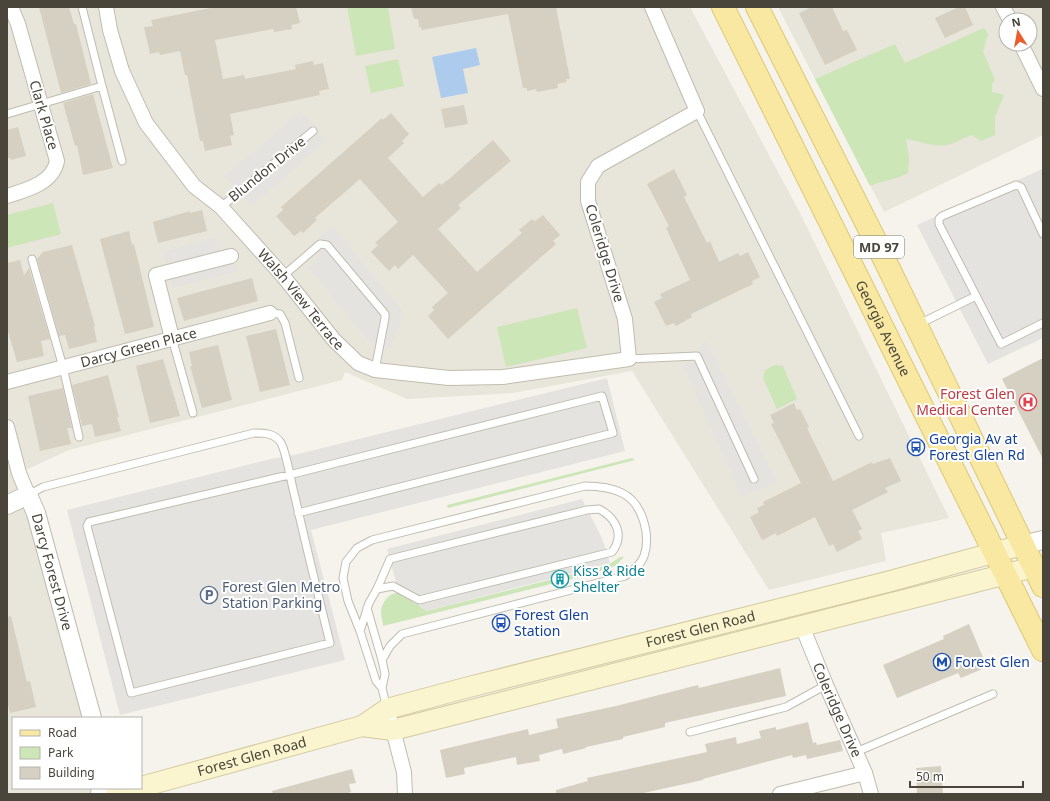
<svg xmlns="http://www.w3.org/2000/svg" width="1050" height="801" font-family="'Noto Sans',sans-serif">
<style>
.residential{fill:#e8e5da;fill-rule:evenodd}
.green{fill:#cce6b8}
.parking{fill:#e4e3e0}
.water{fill:#adcced}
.building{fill:#d6d0c2}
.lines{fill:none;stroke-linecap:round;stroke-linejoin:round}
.service-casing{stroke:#c0bcaf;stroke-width:9}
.minor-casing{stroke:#c0bcaf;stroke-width:16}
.tertiary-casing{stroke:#c0bcaf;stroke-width:20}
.secondary-casing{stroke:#d1c99e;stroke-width:22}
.primary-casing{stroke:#ddc872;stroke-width:24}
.service{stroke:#fff;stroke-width:7}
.minor{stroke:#fff;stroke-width:14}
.tertiary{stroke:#fff;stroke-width:18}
.secondary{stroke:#fbf5cf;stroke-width:20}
.primary{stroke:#f8e8a2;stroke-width:22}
.labels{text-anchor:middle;stroke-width:4;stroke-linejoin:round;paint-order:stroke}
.shield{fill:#fff;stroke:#807d75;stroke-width:1}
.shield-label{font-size:13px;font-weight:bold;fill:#49453a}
.street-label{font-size:14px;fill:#49453a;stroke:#fff}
.health-label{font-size:14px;fill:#be3a42;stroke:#fff;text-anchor:end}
.transit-label{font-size:14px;fill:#164399;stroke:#fff;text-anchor:start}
.culture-label{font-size:14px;fill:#0d838f;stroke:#fff;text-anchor:start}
.service-label{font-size:14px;fill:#4e5e75;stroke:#fff;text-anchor:start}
</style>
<rect width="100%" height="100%" fill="#f5f3ec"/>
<path class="residential" d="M7 7H690L801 215 949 518 881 533 886 561 769 590 632 371 513 393 407 399 345 372 342 380 69 450 19 473 92 718H13V788H101L100 794H7Z
M778 7H1043V135L884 212ZM1006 20H1030V44H1006Z"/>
<path class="green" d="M347 7H388L395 49 356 56Z
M984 28 988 34 983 51 995 80 992 84V92L1004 95 995 117V135L981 141 972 135C962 138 958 142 951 144 937 149 920 141 906 139L909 158 908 173C896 180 883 180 870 186L815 79 895 44 905 63Z
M398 59 404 86 371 93 365 66Z
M53 203 61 234 7 248V215Z
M577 308 587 348 506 367 497 327Z
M775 365 783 366 797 399 777 409 763 378 765 370Z
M632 458 635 460 448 508 447 505Z
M620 557H624L615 566 595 573 383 626C383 622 381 617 381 613 381 603 389 592 399 593L427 611 608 565Z"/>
<path class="parking" d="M301 111 326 141 251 206 225 176Z
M1042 169 1043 338 988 364 917 225Z
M333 227 404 313 390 349 369 341 309 268 321 257 311 245Z
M217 237 221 251 232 248 238 271 173 288 163 252Z
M706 341 777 482 742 497 684 367Z
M607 378 625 451 311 530 345 660 120 715 67 510 271 459 294 455Z
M582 499 602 538 610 563 427 611 399 593 387 549Z"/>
<path class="water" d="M476 48 480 65 463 69 468 93 441 98 432 57Z"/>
<path class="building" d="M39 7H69L74 24H76L91 84 61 93Z
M215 7H296L300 23 291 25 292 29 274 32 273 29 215 40 223 79 244 75 245 79 296 69 295 65 313 61 314 65 323 63 329 89 319 91 320 95 230 114 234 135 230 136 232 145 205 151 203 141H200L187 75H185L180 51 160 55 159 52 150 54 144 27 153 26 151 20Z
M411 7H556L570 79H566L567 82 557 84 558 88 548 90 537 92 536 89 527 91V88H523L508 14 422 30 421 27H419L418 19H414Z
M812 7H832L843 31 847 30 857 50 825 65 799 13Z
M959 7H965L973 25 945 38 935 18Z
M93 94 113 168 83 175 77 145 75 146 63 103Z
M464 105 468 124 445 128 441 109Z
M391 113 409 134 402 141 404 143 388 158 423 197 439 183 441 185 448 180 493 140 511 161 458 205 461 208 438 229 477 272 522 233 519 230 532 219 535 221 543 215 560 235 553 241 556 244 448 339 428 316 434 310 432 307 448 293 413 255 398 269 395 265 389 271 371 252 378 245 375 243 398 222 360 179 315 218 317 220 303 233 301 231 294 236 276 216 283 210 281 207 382 118 383 120Z
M18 127 26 156 11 160 10 158H7V130Z
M674 169 687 195 684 197 707 243 710 241 719 262 738 253 740 256 748 252 760 277 752 281 753 284 691 314 692 317 676 326 674 323 666 326 654 302 662 298 660 294 690 280 666 228 669 226 647 184Z
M202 210 207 231 158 243 153 222 190 211V213Z
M129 231 132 245 134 244 154 327 125 334 100 239Z
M72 245 95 326 94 327 97 342 69 349 65 335 59 336 37 259 43 252Z
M20 260 24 275 29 268 50 339 41 341 44 356 17 362 7 328V263Z
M252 278 258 301 184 321 177 298Z
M276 329 290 385 260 392 246 336Z
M218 345 232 400 202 408 190 366H192L189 352Z
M1043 358V459L1002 379Z
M163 359 180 416 150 423 136 366Z
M108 375 119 417H117L121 431 95 437 92 424 82 426 72 385Z
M63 388 72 428H67L71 444 40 451 28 396Z
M794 403 797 410 800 409 809 427 807 428 833 481 872 462 873 464 890 458 901 481 885 488 888 492 852 510 862 529 858 531 862 539 837 552 833 544 829 546 815 517 777 536 776 533 762 540 750 517 759 512 757 508 764 505 763 502 801 483 771 424 774 423 770 415Z
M11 616 27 682 30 681 36 707 10 713 7 700V617Z
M969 624 987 667 961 678 958 673 897 698 883 665 944 639 943 636Z
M780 668 786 696 665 723V727L623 737V739L586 747V748L563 754 562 749 539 755 540 761 517 765 516 757 464 768 465 774 446 778 440 750 528 729 529 735 558 728 556 719 616 706 698 685 699 688Z
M808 722 813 743 816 742 817 745 840 740 843 751 807 759 806 755 793 758 792 755 703 779V780L639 794H556V790L588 781 587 778 707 752 705 744 736 737 737 744 761 738 759 731 776 727V730Z
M941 766 943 794H917L916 768Z
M352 769 356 783 349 784 351 792 345 794H273L272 791Z"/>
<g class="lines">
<defs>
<path id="service" d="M102 86 122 161
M697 111 859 436
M7 114 102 86 82 7
M221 207 313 131
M1043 234 1021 187 1016 185 942 216 939 219V224L1001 344 1043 323
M32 259 63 367 79 437
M283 276 320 244 327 245 385 314V318L375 370
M270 313 280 314 285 323 299 378
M919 324 976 296
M172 338 193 413
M629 359 697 356 754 479
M28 495 43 487 254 433C264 433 275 433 281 443 287 454 291 483 295 497 306 546 318 594 330 643L131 693 87 526 89 522 280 477 289 475 602 396 613 433 298 513
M599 509C616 518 625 535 612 552L419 600 393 586 377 589 390 559 587 510Z
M367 608 382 660 385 674 382 688 387 709
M360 631 369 603 377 589
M382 688 376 681 360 631 348 601 343 578 346 562 357 548 372 540 585 486C598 486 610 487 622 493 643 503 651 536 644 556 641 565 632 571 625 576L402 634 390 646 382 660
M690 732 786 707 826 685
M856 752 993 694"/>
<g id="minor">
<path id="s1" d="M106 7 110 30 122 71 146 123 194 186 221 207 283 276 334 340 358 363 375 370 449 378 503 377 629 359 625 319 588 201V182L598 166 697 111 652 7"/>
<path d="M1003 7 1010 20"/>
<path d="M1021 44 1043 89"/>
<path d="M7 196C27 190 53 183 57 161L18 24 11 7"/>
<path d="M172 338 156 275 231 256"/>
<path id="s2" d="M7 382 270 313"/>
<path d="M7 427 19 473 28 495"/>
<path id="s3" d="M802 626 826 685 865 773 871 794"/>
<path d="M391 722 404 772 405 794"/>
<path d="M780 794 865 773"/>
</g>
<g id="tertiary">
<path id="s4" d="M7 505 28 495 36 513 92 718"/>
<path d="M1022 545 1043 540"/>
<path d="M100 794 101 788"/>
</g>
<g id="secondary">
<path d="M362 726 393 730 1034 567"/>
<path id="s5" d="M141 787 362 726 387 709 465 688 887 582 1022 545"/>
<path d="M116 794 138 788"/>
</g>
<g id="primary">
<path id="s6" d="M723 7 1043 650"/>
<path d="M757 7 875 240 1043 586"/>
</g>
</defs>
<use href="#service" class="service-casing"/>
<use href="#minor" class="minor-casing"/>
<use href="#tertiary" class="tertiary-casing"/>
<use href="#secondary" class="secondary-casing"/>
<use href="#primary" class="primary-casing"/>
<use href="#service" class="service"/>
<use href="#minor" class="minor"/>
<use href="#tertiary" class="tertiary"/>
<use href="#secondary" class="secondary"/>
<use href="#primary" class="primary"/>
</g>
<defs>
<symbol id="hospital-ring" viewBox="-11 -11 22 22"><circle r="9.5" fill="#fff" stroke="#e0444e" stroke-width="1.5"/><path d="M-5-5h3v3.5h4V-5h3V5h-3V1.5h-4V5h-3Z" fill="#e0444e"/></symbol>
<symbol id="bus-ring" viewBox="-11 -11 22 22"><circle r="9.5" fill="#fff" stroke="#1a4fb4" stroke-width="1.5"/><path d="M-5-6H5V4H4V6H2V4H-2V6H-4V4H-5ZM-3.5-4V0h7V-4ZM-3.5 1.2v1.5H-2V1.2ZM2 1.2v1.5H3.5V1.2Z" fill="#1a4fb4"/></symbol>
<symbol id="building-ring" viewBox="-11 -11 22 22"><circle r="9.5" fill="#fff" stroke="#0f9aa8" stroke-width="1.5"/><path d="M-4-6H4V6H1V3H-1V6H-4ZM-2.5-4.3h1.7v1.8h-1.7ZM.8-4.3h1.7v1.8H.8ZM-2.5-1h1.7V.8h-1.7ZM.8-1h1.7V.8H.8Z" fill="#0f9aa8"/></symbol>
<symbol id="parking-ring" viewBox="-11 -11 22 22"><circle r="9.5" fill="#fff" stroke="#5c6f8a" stroke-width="1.5"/><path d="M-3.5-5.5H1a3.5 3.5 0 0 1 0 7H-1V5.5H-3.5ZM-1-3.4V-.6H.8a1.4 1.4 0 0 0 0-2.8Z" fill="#5c6f8a"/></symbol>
<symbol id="metro-ring" viewBox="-11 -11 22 22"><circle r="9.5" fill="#fff" stroke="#1a4fb4" stroke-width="1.5"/><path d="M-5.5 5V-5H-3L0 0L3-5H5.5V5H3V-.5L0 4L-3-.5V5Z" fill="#1a4fb4"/></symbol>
</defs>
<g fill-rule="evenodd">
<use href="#hospital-ring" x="1018" y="392" width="20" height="20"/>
<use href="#bus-ring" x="906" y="437" width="20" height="20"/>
<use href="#building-ring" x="550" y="569" width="20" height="20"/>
<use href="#parking-ring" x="199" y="585" width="20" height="20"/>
<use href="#bus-ring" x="491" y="613" width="20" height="20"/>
<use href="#metro-ring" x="932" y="652" width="20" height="20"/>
</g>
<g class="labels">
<rect class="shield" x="854" y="236" width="50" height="22" rx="3"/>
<g class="shield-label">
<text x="879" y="252">MD 97</text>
</g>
<g class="street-label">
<text transform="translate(44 115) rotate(74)" y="5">Clark Place</text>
<text transform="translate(267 169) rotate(-39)" y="5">Blundon Drive</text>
<text transform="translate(605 253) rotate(73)" y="5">Coleridge Drive</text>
<text dy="5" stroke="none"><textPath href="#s1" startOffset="359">Walsh View Terrace</textPath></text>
<text dy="5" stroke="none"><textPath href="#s6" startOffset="359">Georgia Avenue</textPath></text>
<text dy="5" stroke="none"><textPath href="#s2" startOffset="136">Darcy Green Place</textPath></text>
<text dy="5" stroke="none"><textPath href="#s4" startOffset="104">Darcy Forest Drive</textPath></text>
<text dy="5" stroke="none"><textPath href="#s5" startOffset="583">Forest Glen Road</textPath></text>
<text dy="5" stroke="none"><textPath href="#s3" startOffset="91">Coleridge Drive</textPath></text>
<text dy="5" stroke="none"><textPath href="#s5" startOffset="115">Forest Glen Road</textPath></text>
</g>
<g class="health-label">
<text x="1015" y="399">Forest Glen<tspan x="1015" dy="16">Medical Center</tspan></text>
</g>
<g class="transit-label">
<text x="929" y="444">Georgia Av at<tspan x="929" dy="16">Forest Glen Rd</tspan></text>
<text x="514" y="620">Forest Glen<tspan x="514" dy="16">Station</tspan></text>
<text x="955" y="667">Forest Glen</text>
</g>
<g class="culture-label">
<text x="573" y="576">Kiss &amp; Ride<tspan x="573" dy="16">Shelter</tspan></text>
</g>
<g class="service-label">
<text x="222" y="592">Forest Glen Metro<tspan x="222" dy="16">Station Parking</tspan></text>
</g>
</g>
<rect width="1050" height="801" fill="none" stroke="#49453a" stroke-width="16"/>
<rect x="12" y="717" width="130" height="72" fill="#ffffff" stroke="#b6b5b0"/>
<rect x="20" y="730" width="20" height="6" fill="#f8e8a2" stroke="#b6b5b0"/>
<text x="48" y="737" font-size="12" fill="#49453a">Road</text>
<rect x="20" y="747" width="20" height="12" fill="#cce6b8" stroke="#b6b5b0"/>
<text x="48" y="757" font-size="12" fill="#49453a">Park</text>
<rect x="20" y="767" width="20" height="12" fill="#d6d0c2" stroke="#b6b5b0"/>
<text x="48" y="777" font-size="12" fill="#49453a">Building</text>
<g transform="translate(1018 32) rotate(349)"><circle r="19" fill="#ffffff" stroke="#b6b5b0"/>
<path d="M0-3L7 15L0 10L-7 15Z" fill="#ec5d2c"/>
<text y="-6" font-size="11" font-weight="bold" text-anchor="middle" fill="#49453a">N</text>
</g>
<path d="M910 781v6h113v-6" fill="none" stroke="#49453a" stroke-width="2"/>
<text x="916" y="781" font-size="12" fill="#49453a" stroke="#ffffff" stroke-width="3" paint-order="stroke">50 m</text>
</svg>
